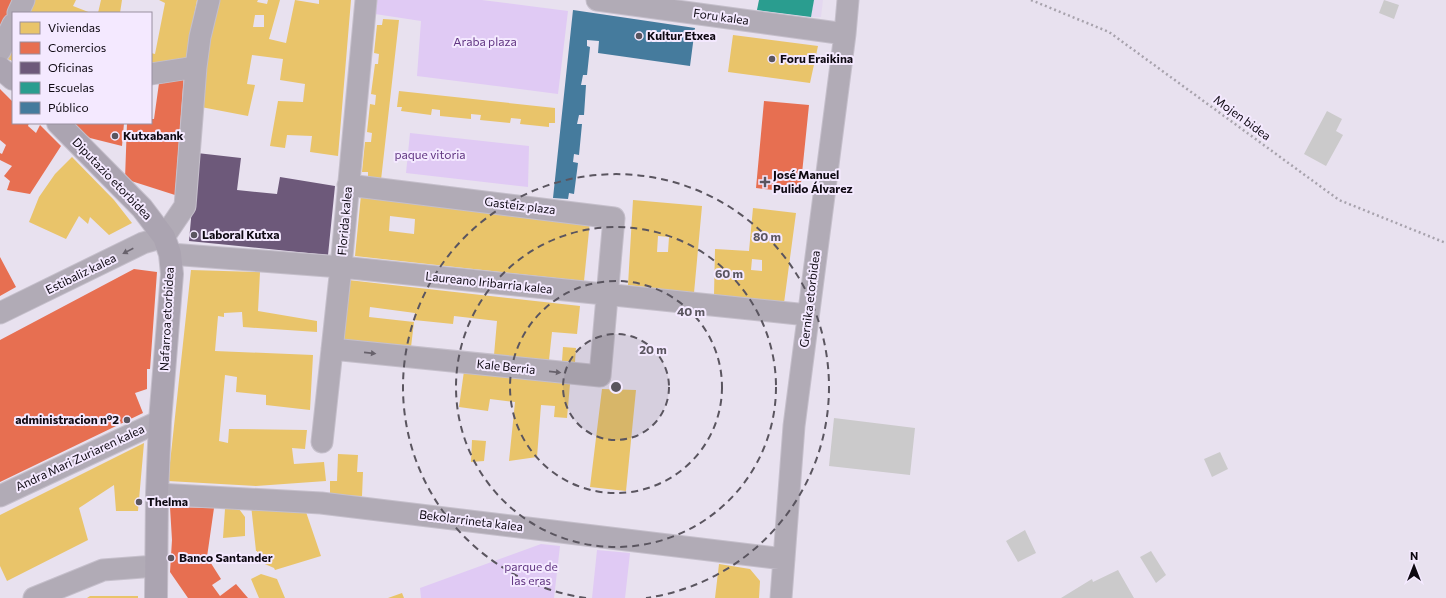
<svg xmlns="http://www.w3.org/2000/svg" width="1446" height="598" font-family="Commissioner,sans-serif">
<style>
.built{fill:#e4d8f0}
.green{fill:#e0caf4}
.homes{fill:#e9c46a;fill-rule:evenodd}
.shops{fill:#e76f51}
.offices{fill:#6d597a}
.schools{fill:#2a9d8f}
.public{fill:#457b9d}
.building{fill:#cbcacb}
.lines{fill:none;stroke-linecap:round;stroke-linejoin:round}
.minor-casing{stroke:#c5bfcb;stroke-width:23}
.major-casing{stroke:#c5bfcb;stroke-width:24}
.path{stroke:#a7a2ac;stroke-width:2.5;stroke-dasharray:2 3;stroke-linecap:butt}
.minor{stroke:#b1abb6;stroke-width:21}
.major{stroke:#aba4b1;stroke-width:22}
.oneway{fill:#68626c}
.ring{fill:none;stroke:#5a555f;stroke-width:2;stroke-dasharray:7 5}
.poi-dot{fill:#5a555f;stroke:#f4e9ff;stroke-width:1.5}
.labels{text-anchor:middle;stroke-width:4;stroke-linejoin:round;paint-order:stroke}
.street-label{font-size:12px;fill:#0e0912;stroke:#f4e9ff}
.poi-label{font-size:12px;font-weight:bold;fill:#0e0912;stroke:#f4e9ff;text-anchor:start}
.park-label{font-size:12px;fill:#603481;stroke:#f4e9ff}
.centre{fill:#5a555f;stroke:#f4e9ff;stroke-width:2}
.ring-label{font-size:12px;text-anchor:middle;font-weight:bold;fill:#5a555f;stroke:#f4e9ff;stroke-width:4;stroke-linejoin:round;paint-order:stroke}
</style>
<rect width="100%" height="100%" fill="#e8e1ef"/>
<path class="built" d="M759 0H823L821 17H811L757 10Z"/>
<path class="green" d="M375 0H482L568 11 558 94 417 76 421 21 375 14Z
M410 133 529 146 528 187 406 173Z
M541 544 560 546 554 598H421L420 588Z
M597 550 630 553 625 598H592Z"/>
<path class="homes" d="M31 0H76L73 6 91 13H24Z
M101 0H122L120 13H98Z
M159 0H197L185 64 151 68V53L155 54 165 3Z
M216 0H258L257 2 267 4 268 0H280L269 39 286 43 295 0 319 4V0H351L338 156 310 152 312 136 287 135 285 148 270 146 278 101 303 102 305 84 280 80 283 59 252 55 247 84 255 85 248 116 201 107 214 10ZM255 15H264V27H253Z
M383 19 399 20 381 180 368 178V172H362L365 142H371L372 133 367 132 370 104 375 105 376 95 371 94 375 64H378L379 54 374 53 377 25H382Z
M733 35 818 46 810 83 728 72Z
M13 38V61L4 58Z
M399 91 555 108V123H549V127L520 124 521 119 511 118 510 123 480 120 481 115 471 114V119L440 116V110L432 109 431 115 401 111 402 107H397Z
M72 157 114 200 132 223 109 235 90 217 88 224 79 216 66 239 29 222 39 197 55 174Z
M361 195 590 221 584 281 355 256ZM390 216 415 219 414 234 389 231Z
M633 200 702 206 694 293 628 285ZM658 236 669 237 668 252H657Z
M753 208 796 213 784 303 714 295 715 249 749 251ZM752 259 762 260V271L751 270Z
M191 270 260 272 258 311 317 321V332L243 327 242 312 224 313V317L218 316 215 351 313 355 310 410 266 405V395L236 392 237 377 225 375 219 441 228 443 229 429 307 430 305 449 292 448 294 464 324 462 326 481 256 486 168 481Z
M348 280 580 306 577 334 552 332 549 360 494 355 497 321 454 316 453 324 414 320 415 313 370 307 369 317 414 322 411 347 341 339Z
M563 347 576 348 575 362 562 361Z
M464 371 570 384 567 418 554 417 555 406 541 405 537 457 509 461 515 402 490 399 488 411 459 407Z
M602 389 636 390 626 491 590 487Z
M472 440 486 441 484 461 471 462Z
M144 443 138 511H116L114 485 79 508 88 540 7 581 0 566V515Z
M338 454 358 455 357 472H363L362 496 330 495V481H337Z
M251 505 305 509 321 556 275 570 274 568 258 561 257 551H256Z
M225 509H239L245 517V536L223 538Z
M719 564 750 569 760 581 759 598H715Z
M261 574 277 579 285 598H259L251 579Z
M402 593 404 598H388Z
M90 596H138V598H87Z"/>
<path class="shops" d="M0 0H18L0 33Z
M184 74 175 195 125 179 127 123H151V119H154L160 76Z
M0 89 13 102V123H29L28 126 36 133 40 125 61 146 30 194 7 190 10 181 4 176 12 166 0 160V153L2 154 6 145 0 140Z
M764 101 809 105 800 193 756 188Z
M71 123H124L122 146 90 138Z
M0 257 16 287 0 296Z
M134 269 157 272 150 369H147V389L135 393 143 413 0 482V340Z
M170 507 214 508 207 557 221 579 212 585 220 596 236 584 248 598H188L170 572 172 540Z"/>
<path class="offices" d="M197 153 241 158 237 190 277 194 280 177 335 186 328 255 189 241Z"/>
<path class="schools" d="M759 0H814L811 17 757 10Z"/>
<path class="public" d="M573 10 695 28 690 66 598 53 599 41 587 40V46L590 47 587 75H583L581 85H586L584 115H579L577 124H582L579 155 574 154 573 162 578 163 574 194 569 193 568 199 553 198Z"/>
<path class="building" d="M1384 0 1399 5 1394 19 1379 13Z
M1327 111 1342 119 1336 131 1343 135 1326 166 1304 154Z
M834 418 915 428 910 475 829 466Z
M1220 452 1228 469 1212 477 1204 459Z
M1025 530 1036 553 1018 562 1006 541Z
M1151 551 1166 575 1156 583 1140 557Z
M1118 570 1134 598H1061L1092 579 1093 582Z"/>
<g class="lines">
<defs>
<path id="minor" d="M597 0 845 34
M18 13 24 0
M0 51 13 24
M151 74 196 67
M170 254 341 267 808 315
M0 313 143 243 164 237 185 206 196 67 200 37 209 0
M332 349 600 376 614 218 348 185
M322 442 341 267 366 0
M157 494 321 503 784 559
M0 496 160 421
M34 598 103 570 156 566
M781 598 794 426 845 34 848 0"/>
<path id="major" d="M0 68 13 79
M58 123 142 208 164 237 170 254 172 274 160 421 157 494 156 598"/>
</defs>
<use href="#minor" class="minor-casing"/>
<use href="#major" class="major-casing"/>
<path class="path" d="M1031 0 1109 32 1339 200 1446 243"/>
<use href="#minor" class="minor"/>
<use href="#major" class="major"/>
</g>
<defs><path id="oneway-solid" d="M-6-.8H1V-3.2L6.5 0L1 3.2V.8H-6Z"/></defs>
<g class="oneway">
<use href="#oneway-solid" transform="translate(128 251) rotate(153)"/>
<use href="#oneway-solid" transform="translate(370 353) rotate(6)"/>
<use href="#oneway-solid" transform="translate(555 372) rotate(6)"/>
</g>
<circle cx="616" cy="387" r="53" fill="#5a555f" fill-opacity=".12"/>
<g class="ring">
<circle cx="616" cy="387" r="53"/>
<circle cx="616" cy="387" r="106"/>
<circle cx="616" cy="387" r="160"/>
<path d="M586 598A213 213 0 1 1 646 598"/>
</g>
<g class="poi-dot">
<circle cx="639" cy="36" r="4"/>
<circle cx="772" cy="59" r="4"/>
<circle cx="115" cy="136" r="4"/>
<path d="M763 176h4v4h4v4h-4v4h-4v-4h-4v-4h4z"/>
<circle cx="194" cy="235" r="4"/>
<circle cx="127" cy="420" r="4"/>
<circle cx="139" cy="502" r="4"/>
<circle cx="171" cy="558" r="4"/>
</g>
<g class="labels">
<g class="street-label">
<text transform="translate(721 17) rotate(8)" y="4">Foru kalea</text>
<text transform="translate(1242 118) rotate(36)" y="4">Mojen bidea</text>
<text transform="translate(112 179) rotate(46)" y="4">Diputazio etorbidea</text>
<text transform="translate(520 206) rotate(7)" y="4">Gasteiz plaza</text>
<text transform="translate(345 221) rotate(-85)" y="4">Florida kalea</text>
<text transform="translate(81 274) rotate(-26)" y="4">Estibaliz kalea</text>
<text transform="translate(489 283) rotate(6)" y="4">Laureano Iribarria kalea</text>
<text transform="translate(810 299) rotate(-83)" y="4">Gernika etorbidea</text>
<text transform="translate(167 319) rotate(-87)" y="4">Nafarroa etorbidea</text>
<text transform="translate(506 367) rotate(6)" y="4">Kale Berria</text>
<text transform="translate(80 458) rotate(-25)" y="4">Andra Mari Zuriaren kalea</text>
<text transform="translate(471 521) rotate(7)" y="4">Bekolarrineta kalea</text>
</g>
<g class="poi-label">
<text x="647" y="40">Kultur Etxea</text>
<text x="780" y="63">Foru Eraikina</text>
<text x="123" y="140">Kutxabank</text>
<text x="773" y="179">José Manuel<tspan x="773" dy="14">Pulido Álvarez</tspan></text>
<text x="202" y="239">Laboral Kutxa</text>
<text x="119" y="424" text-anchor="end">administracion nº2</text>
<text x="147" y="506">Thelma</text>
<text x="179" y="562">Banco Santander</text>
</g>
<g class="park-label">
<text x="485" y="46">Araba plaza</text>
<text x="430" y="159">paque vitoria</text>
<text x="531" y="571">parque de<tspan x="531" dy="14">las eras</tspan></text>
</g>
</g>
<circle cx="616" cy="387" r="6" class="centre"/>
<g class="ring-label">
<text x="767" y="241">80 m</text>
<text x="729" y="278">60 m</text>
<text x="691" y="316">40 m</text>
<text x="653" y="354">20 m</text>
</g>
<rect x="12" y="12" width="140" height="112" fill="#f4e9ff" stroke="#988fa0"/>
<rect x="20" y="22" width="20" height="12" fill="#e9c46a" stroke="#988fa0"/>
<text x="48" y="32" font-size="12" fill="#0e0912">Viviendas</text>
<rect x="20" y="42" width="20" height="12" fill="#e76f51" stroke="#988fa0"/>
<text x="48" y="52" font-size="12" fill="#0e0912">Comercios</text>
<rect x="20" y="62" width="20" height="12" fill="#6d597a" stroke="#988fa0"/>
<text x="48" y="72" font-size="12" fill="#0e0912">Oficinas</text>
<rect x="20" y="82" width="20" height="12" fill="#2a9d8f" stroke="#988fa0"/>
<text x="48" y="92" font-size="12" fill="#0e0912">Escuelas</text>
<rect x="20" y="102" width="20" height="12" fill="#457b9d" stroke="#988fa0"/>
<text x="48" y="112" font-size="12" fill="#0e0912">Público</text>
<g transform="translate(1414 566)" stroke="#f4e9ff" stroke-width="3" paint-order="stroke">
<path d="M0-3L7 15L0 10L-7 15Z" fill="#0e0912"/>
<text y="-6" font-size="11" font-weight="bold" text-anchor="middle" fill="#0e0912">N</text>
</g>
</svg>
